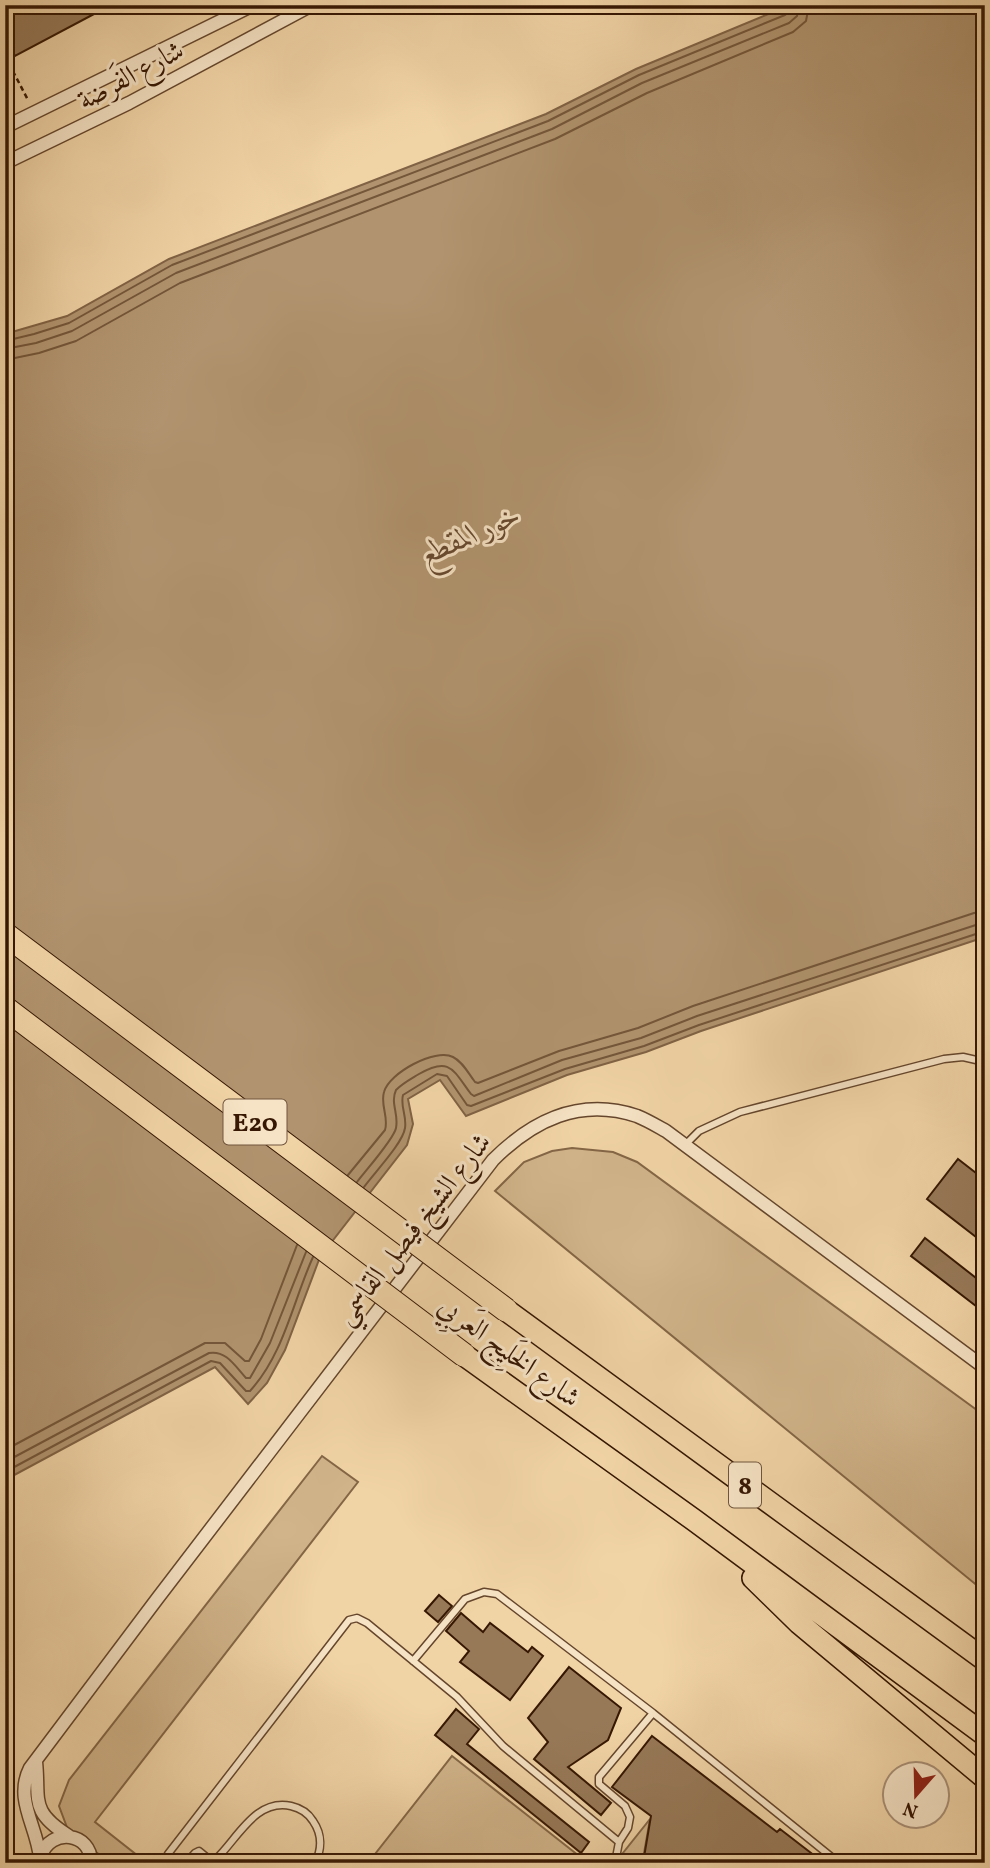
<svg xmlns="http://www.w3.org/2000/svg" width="990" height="1868" font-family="Vollkorn,Amiri,serif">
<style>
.green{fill:#d1b48a;stroke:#846646;stroke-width:2}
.water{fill:#b1946f;stroke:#806244;stroke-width:2}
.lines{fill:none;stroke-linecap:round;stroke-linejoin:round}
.shore{stroke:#745639;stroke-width:2}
.building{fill:#977958;stroke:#361703;stroke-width:2}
.service-casing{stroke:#65462c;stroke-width:9}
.minor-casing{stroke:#65462c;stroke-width:15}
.trunk-casing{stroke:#361703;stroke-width:24}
.path{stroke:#361703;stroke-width:2.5;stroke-dasharray:5 3.5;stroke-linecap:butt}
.service{stroke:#f6e3c5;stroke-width:6}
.minor{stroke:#f6e3c5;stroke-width:12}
.trunk{stroke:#f1d4a6;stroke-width:21}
.motorway-bridge-casing{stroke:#361703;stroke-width:25;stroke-linecap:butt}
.motorway-bridge{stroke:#f1d4a6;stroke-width:23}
.labels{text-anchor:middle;stroke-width:6;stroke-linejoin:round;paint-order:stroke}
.shield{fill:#f6e3c5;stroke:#70543d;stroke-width:2}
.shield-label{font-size:26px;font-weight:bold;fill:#361703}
.street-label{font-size:28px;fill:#361703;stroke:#f6e3c5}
.water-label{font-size:30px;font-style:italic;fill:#67492e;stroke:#f6e3c5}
</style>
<rect width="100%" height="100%" fill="#f1d4a6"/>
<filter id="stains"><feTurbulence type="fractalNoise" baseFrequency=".00286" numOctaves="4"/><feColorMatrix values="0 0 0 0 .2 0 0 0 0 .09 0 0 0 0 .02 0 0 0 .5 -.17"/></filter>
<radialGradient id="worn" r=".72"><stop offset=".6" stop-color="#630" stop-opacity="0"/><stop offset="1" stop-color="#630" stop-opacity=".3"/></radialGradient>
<path class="green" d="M572 1148 613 1152 637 1162 985 1416V1592L495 1191 524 1162 552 1151Z
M322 1456 358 1482 95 1822 147 1863H110L68 1830 59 1806 69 1780Z
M452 1756 588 1863H368Z
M650 1819 643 1859 646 1863H615Z"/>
<path class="water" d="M790 5H985V937L701 1031 646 1052 567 1075 466 1116 440 1080 408 1099 413 1124 407 1145 320 1257 285 1350 267 1383 248 1404 215 1367 5 1480V334L67 316 169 259 546 114 636 69Z"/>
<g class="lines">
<path class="shore" d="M5 341 34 334 69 323 172 265 548 121 639 75 785 15 789 11 790 5
M5 349 36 343 72 331 176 273 552 129 642 83 789 23 797 16 799 5
M5 360 39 353 76 341 180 283 555 139 647 93 793 32 806 21 809 5
M348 1175 385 1130C389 1117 380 1105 384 1092 389 1073 435 1048 453 1057 463 1062 468 1073 475 1082L478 1083 559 1051 638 1028 693 1006 974 913 985 912
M357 1182C366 1170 394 1139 396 1128 399 1114 390 1103 396 1090 403 1083 411 1079 419 1074 450 1056 453 1070 471 1094L474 1096 562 1060 641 1038 697 1016 985 922
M364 1187C374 1173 403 1143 405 1128 407 1116 400 1106 403 1095L437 1074 447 1076 467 1105 471 1106 565 1069 644 1046 699 1025 985 931
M5 1450 205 1343H225L245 1361H249L261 1339 297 1245
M5 1462 209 1353C226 1350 235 1366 246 1378H250L270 1343 306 1252
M5 1472 211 1361 220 1363 246 1391H250C284 1354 293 1301 313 1257"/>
</g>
<path class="building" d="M23 5H111L15 56 5 38V15Z
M958 1159 985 1180V1244L927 1199Z
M925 1238 985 1285V1313L911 1256Z
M439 1595 452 1606 438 1622 425 1611Z
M461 1613 483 1632 490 1623 528 1652 532 1647 543 1656 510 1700 460 1662 469 1651 446 1631Z
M569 1667 621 1708 608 1740 568 1767 611 1803 601 1815 534 1759 548 1742 528 1718Z
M456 1709 479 1729 467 1744 589 1842 581 1853 435 1735Z
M652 1736 777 1832 780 1829 824 1863H643L651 1816 612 1787Z"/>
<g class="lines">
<defs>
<path id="service" d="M685 1145 699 1131 740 1112 944 1059 963 1057 985 1062
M413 1661 465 1599 484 1592 497 1594 653 1713 839 1863
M168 1854 349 1620 357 1618 367 1623 457 1697 503 1746 619 1842
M186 1863 195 1853 199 1851 210 1860H215C237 1840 255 1798 291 1806 300 1808 308 1813 313 1821 322 1834 322 1849 315 1863
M615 1863 619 1842 628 1828 630 1817 625 1806 599 1784V1777L653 1713"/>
<path id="minor" d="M5 127 253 5
M5 163 129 103 312 5
M36 1762C40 1800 29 1811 69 1836
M41 1856C50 1827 92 1832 91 1863
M40 1858C37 1826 14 1799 30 1768L157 1599 493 1160C533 1120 580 1097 637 1116 647 1120 657 1126 666 1131L985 1368"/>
<path id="trunk" d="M506 1310 985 1660
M464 1355 694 1520 985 1735
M753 1578 799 1623 985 1778"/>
</defs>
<use href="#service" class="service-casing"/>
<use href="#minor" class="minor-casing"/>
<use href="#trunk" class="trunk-casing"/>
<path class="path" d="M5 56 28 100"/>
<use href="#service" class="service"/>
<use href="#minor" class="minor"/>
<use href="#trunk" class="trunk"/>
<defs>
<path id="motorway-bridge" d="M5 934 506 1310
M5 1008 464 1355"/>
</defs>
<use href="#motorway-bridge" class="motorway-bridge-casing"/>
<use href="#motorway-bridge" class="motorway-bridge"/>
</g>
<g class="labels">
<g class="shield">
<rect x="223.5" y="1099.5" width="63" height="45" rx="5"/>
<rect x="729" y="1462.5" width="32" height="45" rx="5"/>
</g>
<g class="shield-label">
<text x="255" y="1131">E20</text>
<text x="745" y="1494">8</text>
</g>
<g class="street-label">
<text transform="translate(130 74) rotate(-28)" y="10">شارع الفَرضة</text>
<text transform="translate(412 1228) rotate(-52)" y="10">شارع الشيخ فيصل القاسمي</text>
<text transform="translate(510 1351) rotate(36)" y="10">شارع الخَلِيج العَربِي</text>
</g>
<g class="water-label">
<text transform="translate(470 534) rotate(-24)" y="10">خور المقطع</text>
</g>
</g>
<rect width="990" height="1868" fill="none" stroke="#f1d4a6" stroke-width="28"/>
<rect x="7" y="7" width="976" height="1854" fill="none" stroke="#361703" stroke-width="3.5"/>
<rect x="14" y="14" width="962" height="1840" fill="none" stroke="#361703" stroke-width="2"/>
<g transform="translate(916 1795) rotate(200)"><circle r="33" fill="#f6e3c5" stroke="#a99177" stroke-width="2"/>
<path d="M0-5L12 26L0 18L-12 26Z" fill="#8f2418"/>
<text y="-10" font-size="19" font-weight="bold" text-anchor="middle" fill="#361703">N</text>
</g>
<rect width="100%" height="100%" filter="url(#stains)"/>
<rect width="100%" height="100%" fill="url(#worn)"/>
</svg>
